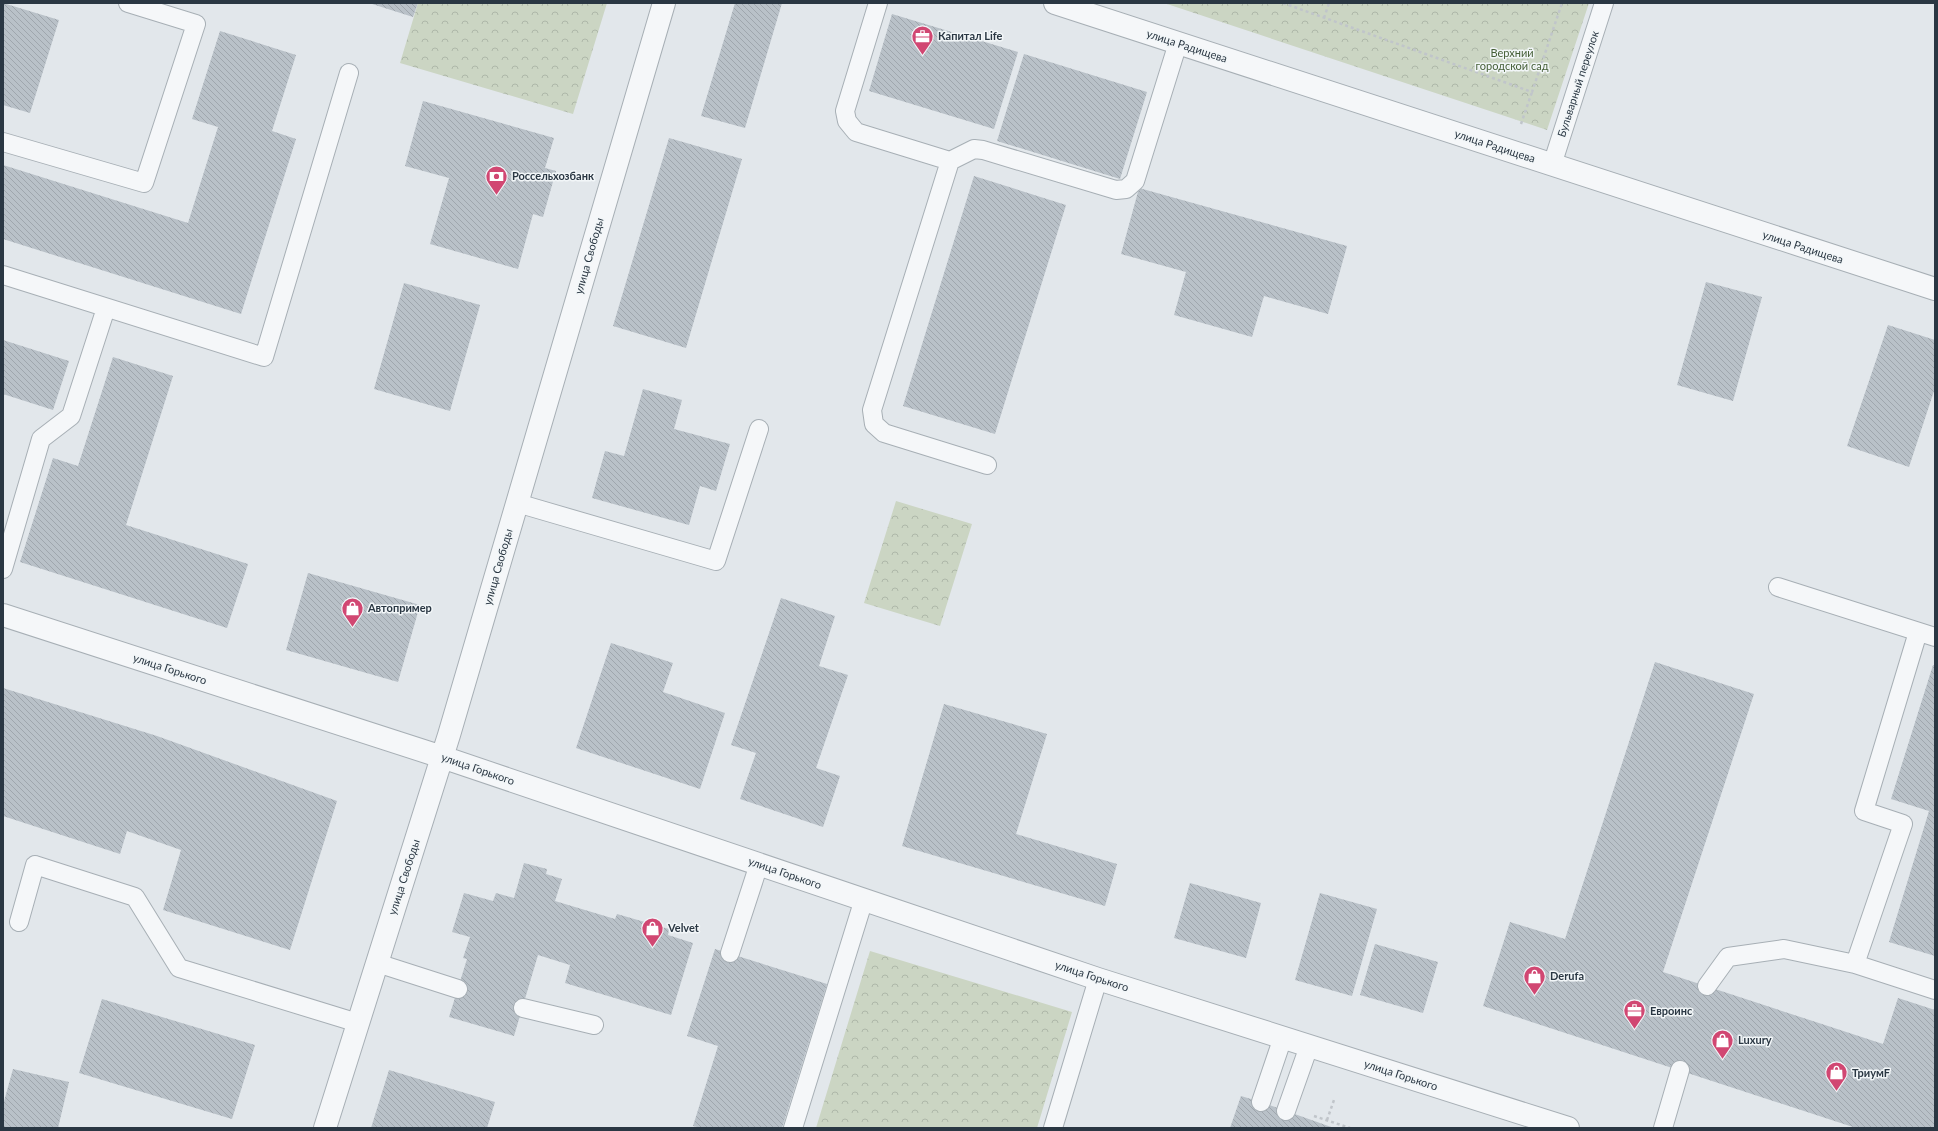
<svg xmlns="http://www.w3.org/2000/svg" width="1938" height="1131" font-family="Lato,sans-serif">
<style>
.forest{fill:url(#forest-crowns)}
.building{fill:url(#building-back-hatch)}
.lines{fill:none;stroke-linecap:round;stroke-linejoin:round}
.service-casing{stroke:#a7afb5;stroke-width:20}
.minor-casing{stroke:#a7afb5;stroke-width:24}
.tertiary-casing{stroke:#a7afb5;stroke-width:24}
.path{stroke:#c0c5ca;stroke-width:2.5;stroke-dasharray:3 3;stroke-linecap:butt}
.service{stroke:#f5f7f9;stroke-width:18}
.minor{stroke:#f5f7f9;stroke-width:22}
.tertiary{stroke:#f5f7f9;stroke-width:22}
.labels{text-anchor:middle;stroke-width:3;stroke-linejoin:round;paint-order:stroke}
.poi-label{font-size:11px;font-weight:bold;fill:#2a3743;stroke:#f2f6f8;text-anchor:start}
.street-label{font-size:11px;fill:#2a3743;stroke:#f2f6f8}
.park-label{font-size:11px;fill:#455f37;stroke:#f2f6f8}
</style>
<defs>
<pattern id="forest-crowns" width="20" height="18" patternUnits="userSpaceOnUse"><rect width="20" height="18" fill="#cbd5c3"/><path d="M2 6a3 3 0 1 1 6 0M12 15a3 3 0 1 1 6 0" fill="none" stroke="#aeb7a9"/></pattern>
<pattern id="building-back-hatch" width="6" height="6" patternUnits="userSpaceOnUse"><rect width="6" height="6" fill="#b9c1c8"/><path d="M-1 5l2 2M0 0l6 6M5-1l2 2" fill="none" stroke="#9fa6ad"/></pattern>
</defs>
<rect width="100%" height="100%" fill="#e2e7eb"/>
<path class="forest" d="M418 3H607L573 114 400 63Z
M1164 3H1589L1547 130Z
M896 501 972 524 940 626 864 603Z
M870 951 1072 1012 1037 1128H816Z"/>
<path class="building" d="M3 3 59 20 30 113 3 105Z
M369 3H418L413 17Z
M735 3H782L745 128 701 116Z
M892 14 1018 52 994 129 869 91Z
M220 31 296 55 272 131 296 139 241 314 3 239V165L188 223 218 127 192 119Z
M1024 54 1147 92 1120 179 997 141Z
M423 101 554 138 545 168 556 171 543 217 533 214 518 269 430 244 449 178 405 166Z
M669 138 742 159 686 348 613 326Z
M974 176 1066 205 995 434 903 406Z
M1139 188 1347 246 1328 314 1264 296 1252 337 1174 315 1186 272 1121 254Z
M1706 282 1762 297 1733 401 1677 385Z
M404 283 480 305 450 411 374 389Z
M1888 325 1935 340V388L1909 467 1847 446Z
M3 340 69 361 53 410 3 394Z
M113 357 173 376 126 525 248 564 227 628 20 562 53 458 78 466Z
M643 389 682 400 674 429 730 444 716 491 700 486 689 525 592 498 605 451 624 456Z
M308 573 420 605 398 682 286 650Z
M781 598 835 616 819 666 848 675 816 768 840 776 823 827 740 799 756 753 731 745Z
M611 643 673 663 663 692 725 713 700 789 576 748Z
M1655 662 1754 694 1663 972 1883 1044 1898 998 1935 1010V1128H1856L1483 1006 1510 922 1565 939Z
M1933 665H1935V956L1889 942 1929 811 1891 799Z
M3 688 157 736 337 801 290 950 163 910 181 850 127 831 120 854 3 816Z
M944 704 1047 734 1016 834 1117 864 1105 906 902 846Z
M524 863 547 869 546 874 562 879 555 901 615 919 617 914 669 929 668 935 693 943 671 1015 565 983 570 965 538 955 514 1036 449 1017 467 959 463 958 470 937 452 932 464 893 493 901 496 893 514 898Z
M1190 883 1261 903 1246 958 1174 938Z
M1320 893 1377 909 1352 996 1295 980Z
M1375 944 1438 962 1423 1013 1360 995Z
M715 949 827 984 782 1128H701L693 1126 718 1046 687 1036Z
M102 999 255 1045 232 1119 79 1073Z
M13 1069 69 1082 58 1128H3V1105Z
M389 1070 495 1102 487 1128H371Z
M1241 1096 1261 1102 1334 1128H1230Z"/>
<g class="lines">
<defs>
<path id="service" d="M878 3 845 111 847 121 856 132 950 161 872 410 874 424 884 433 987 465
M3 142 144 183 196 24 128 3
M950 161 974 149 983 150 1116 190 1126 189 1135 181 1178 43
M1552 165 1604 3
M3 275 264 357 349 73
M517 503 716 561 759 429
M3 569 41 439 71 416 106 308
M1778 587 1935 637
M19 922 35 865 135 897 179 968 358 1023
M730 953 759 864
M377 963 458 989
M1855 964 1903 824 1864 811 1918 632
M1707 986 1728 957 1784 949 1855 964 1935 990
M523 1008 594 1025
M1261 1102 1283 1037
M1286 1111 1309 1046
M793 1128 864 899
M1053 1128 1098 979
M1663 1128 1680 1070"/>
<path id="minor" d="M1055 3 1935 289"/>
<path id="tertiary" d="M3 615 442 757 1098 979 1568 1128
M325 1128 449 735 664 3"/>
</defs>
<use href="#service" class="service-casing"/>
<use href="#minor" class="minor-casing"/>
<use href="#tertiary" class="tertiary-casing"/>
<path class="path" d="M1283 3 1532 92 1562 3
M1324 18 1329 3
M1521 124 1532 92
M1314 1116 1350 1128
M1327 1120 1334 1100"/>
<use href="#service" class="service"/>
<use href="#minor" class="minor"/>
<use href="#tertiary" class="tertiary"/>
</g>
<defs>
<symbol id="office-pin" viewBox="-11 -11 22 30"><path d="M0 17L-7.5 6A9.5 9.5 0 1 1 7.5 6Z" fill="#d14772" stroke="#f2f6f8"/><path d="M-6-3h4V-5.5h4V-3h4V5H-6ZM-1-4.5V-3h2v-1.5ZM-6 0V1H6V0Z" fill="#fff"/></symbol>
<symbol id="bank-pin" viewBox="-11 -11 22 30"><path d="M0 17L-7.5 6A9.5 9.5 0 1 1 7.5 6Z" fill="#d14772" stroke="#f2f6f8"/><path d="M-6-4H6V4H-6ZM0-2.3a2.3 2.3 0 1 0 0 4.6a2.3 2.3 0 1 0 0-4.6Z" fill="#fff"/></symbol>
<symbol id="shop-pin" viewBox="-11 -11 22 30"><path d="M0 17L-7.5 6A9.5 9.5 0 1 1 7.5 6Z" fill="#d14772" stroke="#f2f6f8"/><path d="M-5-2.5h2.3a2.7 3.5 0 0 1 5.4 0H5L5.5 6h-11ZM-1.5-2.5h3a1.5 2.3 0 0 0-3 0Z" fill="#fff"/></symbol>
</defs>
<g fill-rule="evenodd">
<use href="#office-pin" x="910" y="24" width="25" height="34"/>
<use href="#bank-pin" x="484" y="164" width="25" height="34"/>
<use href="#shop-pin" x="340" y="596" width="25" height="34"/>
<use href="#shop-pin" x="640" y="916" width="25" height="34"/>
<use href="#shop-pin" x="1522" y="964" width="25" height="34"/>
<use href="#office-pin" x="1622" y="998" width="25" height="34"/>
<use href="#shop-pin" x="1710" y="1028" width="25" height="34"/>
<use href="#shop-pin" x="1824" y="1060" width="25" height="34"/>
</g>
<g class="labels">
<g class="poi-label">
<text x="938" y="40">Капитал Life</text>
<text x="512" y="180">Россельхозбанк</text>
<text x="368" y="612">Автопример</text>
<text x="668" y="932">Velvet</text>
<text x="1550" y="980">Derufa</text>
<text x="1650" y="1015">Евроинс</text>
<text x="1738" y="1044">Luxury</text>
<text x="1852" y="1077">ТриумF</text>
</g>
<g class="street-label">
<text transform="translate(1187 46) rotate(18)" y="4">улица Радищева</text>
<text transform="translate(1578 84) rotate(-72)" y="4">Бульварный переулок</text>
<text transform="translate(1495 146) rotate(18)" y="4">улица Радищева</text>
<text transform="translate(1803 247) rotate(18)" y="4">улица Радищева</text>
<text transform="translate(589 256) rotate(-74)" y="4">улица Свободы</text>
<text transform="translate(498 567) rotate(-74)" y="4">улица Свободы</text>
<text transform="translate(170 669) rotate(18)" y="4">улица Горького</text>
<text transform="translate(478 769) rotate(19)" y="4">улица Горького</text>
<text transform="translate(785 873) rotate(19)" y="4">улица Горького</text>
<text transform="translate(404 877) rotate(-72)" y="4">улица Свободы</text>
<text transform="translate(1092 976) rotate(18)" y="4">улица Горького</text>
<text transform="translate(1401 1075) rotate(18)" y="4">улица Горького</text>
</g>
<g class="park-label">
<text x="1512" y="57">Верхний<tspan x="1512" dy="13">городской сад</tspan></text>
</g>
</g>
<rect width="1938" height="1131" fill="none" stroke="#2a3743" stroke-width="8"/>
</svg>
